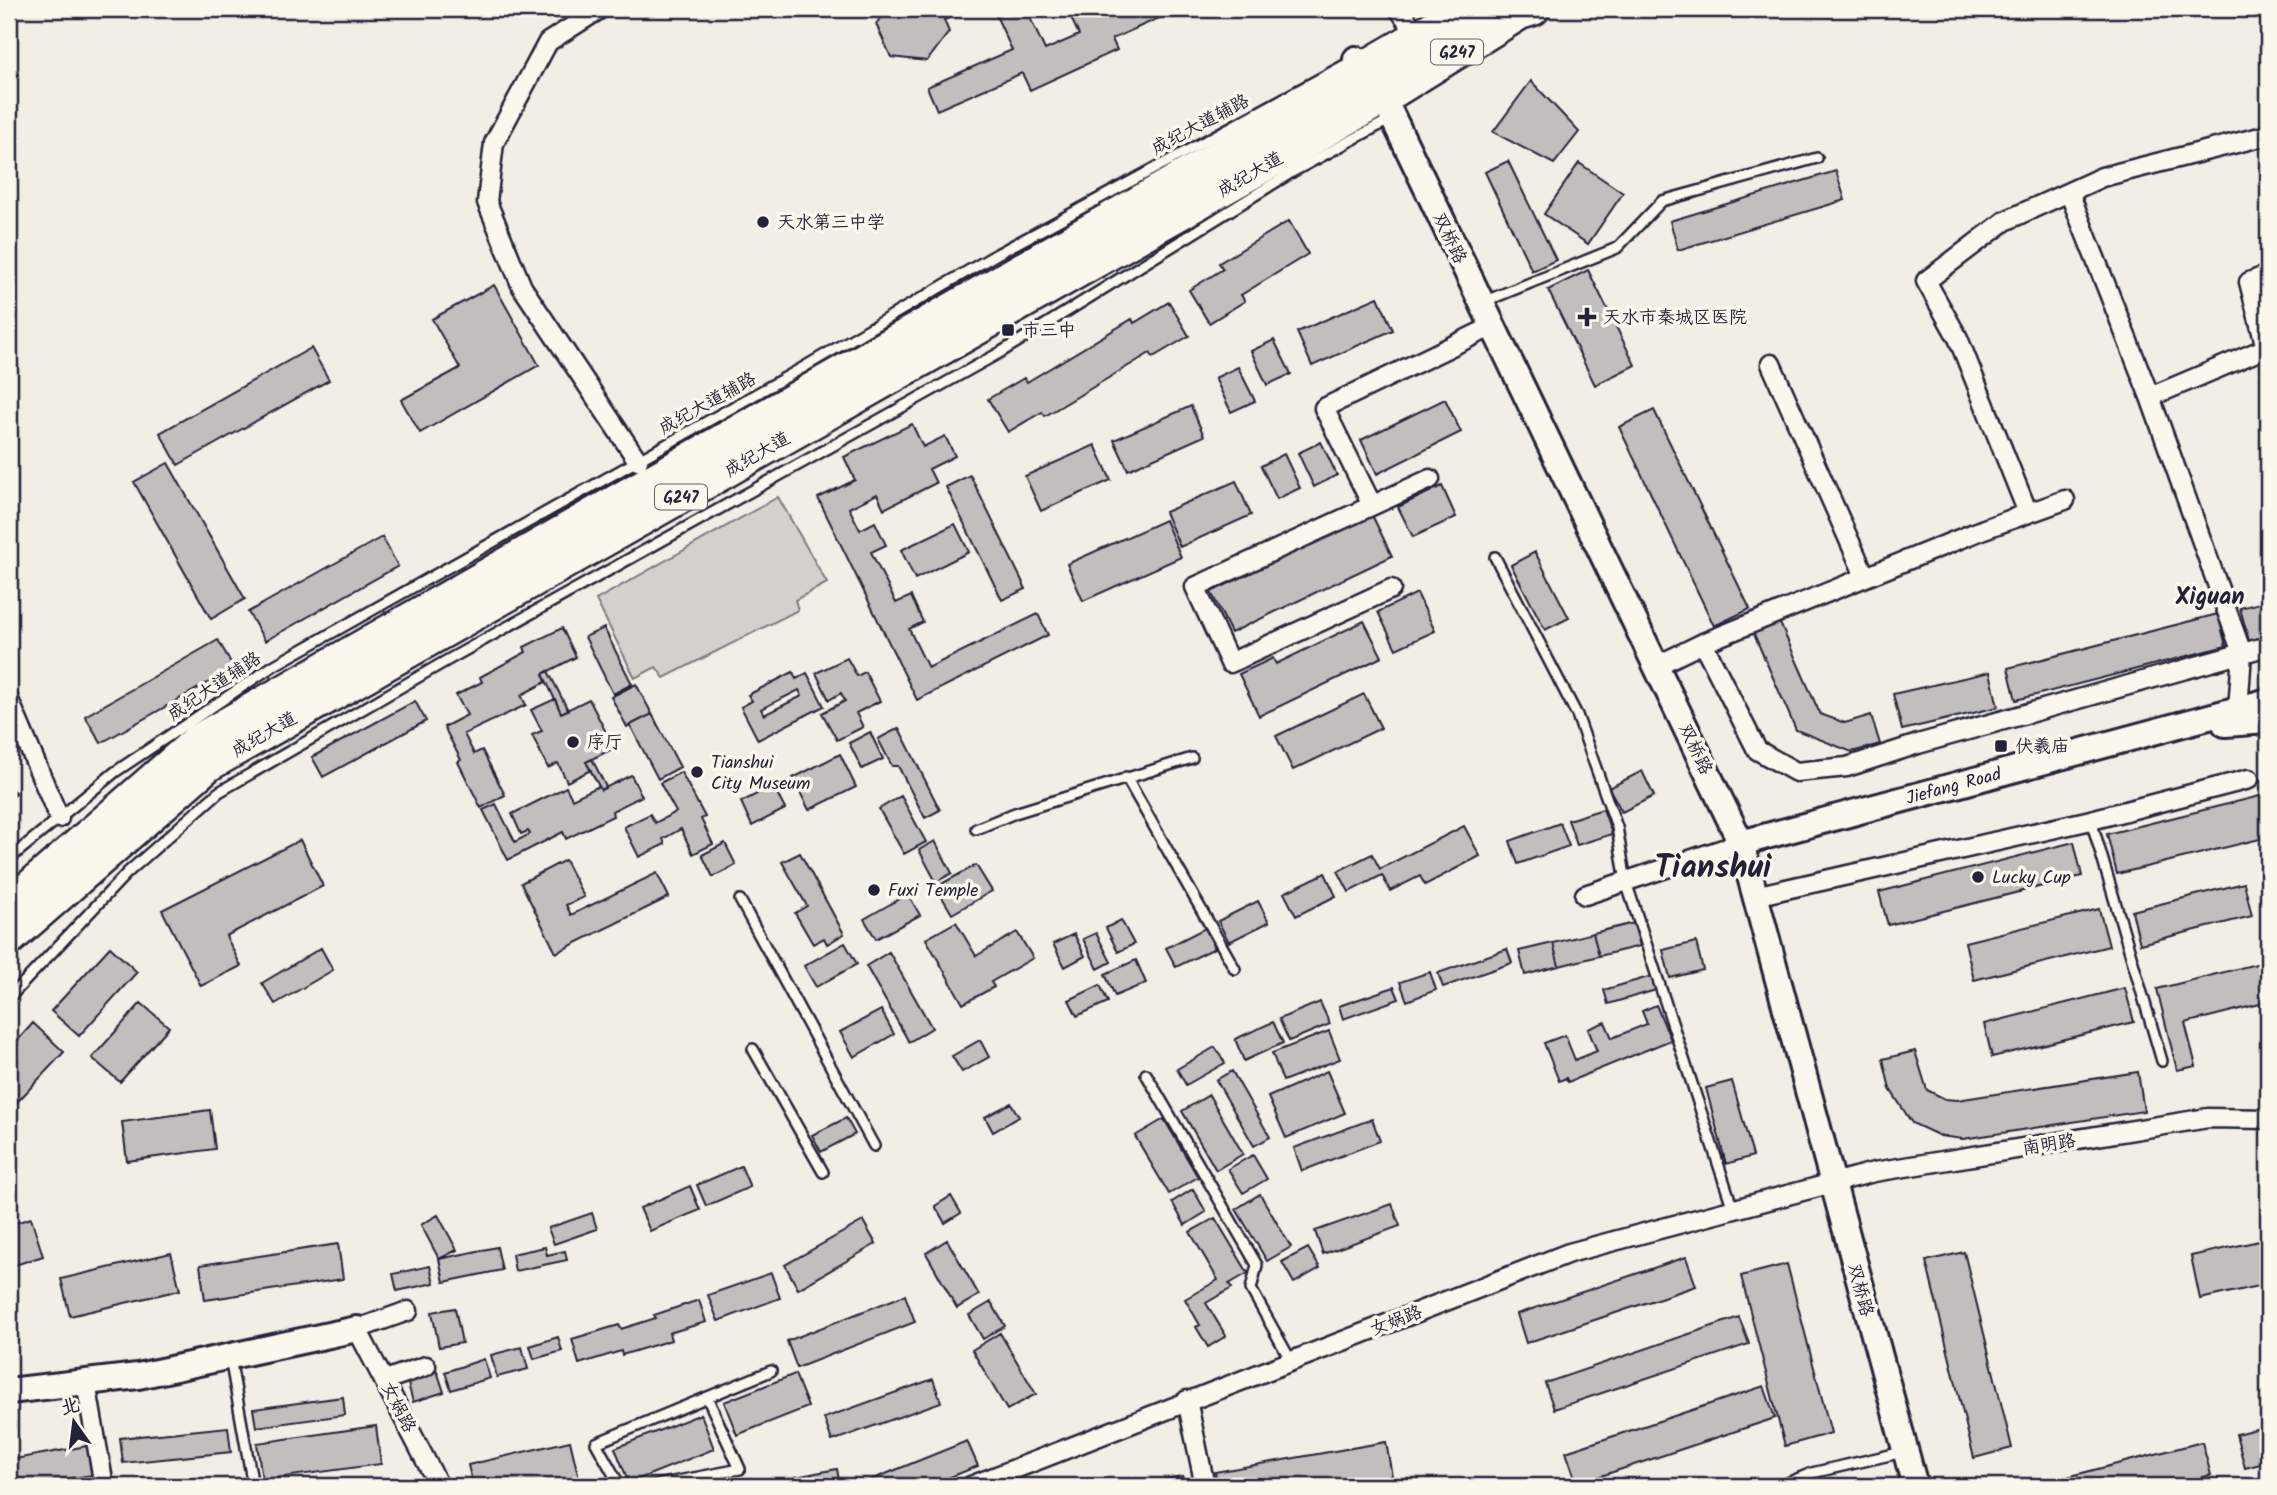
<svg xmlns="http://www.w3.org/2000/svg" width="2277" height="1495" font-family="Kalam,'LXGW WenKai TC',sans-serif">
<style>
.green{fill:#d4d1cc;stroke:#7b7a84;stroke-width:2}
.building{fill:#c2bebe;stroke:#22223b;stroke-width:2;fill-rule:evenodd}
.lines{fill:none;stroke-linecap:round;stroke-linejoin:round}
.lane-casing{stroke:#22223b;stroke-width:14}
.street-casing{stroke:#22223b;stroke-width:23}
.secondary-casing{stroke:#22223b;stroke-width:30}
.highway-casing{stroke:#22223b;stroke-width:37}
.lane{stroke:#fbf7ec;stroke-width:9}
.street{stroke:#fbf7ec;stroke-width:18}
.secondary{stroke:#fbf7ec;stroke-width:24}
.highway{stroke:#fbf7ec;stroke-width:32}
.poi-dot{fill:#22223b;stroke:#fbf7ec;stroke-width:2.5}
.labels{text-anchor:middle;stroke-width:7;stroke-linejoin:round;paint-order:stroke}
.shield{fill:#fbf7ec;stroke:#636270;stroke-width:2}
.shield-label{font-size:16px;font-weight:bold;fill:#22223b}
.street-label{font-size:18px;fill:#22223b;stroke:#fbf7ec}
.poi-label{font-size:18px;fill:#22223b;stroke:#fbf7ec;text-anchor:start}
.district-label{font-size:24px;font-weight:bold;fill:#22223b;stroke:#fbf7ec}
.town-label{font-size:32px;font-weight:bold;fill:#22223b;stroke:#fbf7ec}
</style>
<rect width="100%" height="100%" fill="#f2eee5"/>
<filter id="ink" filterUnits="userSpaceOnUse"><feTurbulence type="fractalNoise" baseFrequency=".0143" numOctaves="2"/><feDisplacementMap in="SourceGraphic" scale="14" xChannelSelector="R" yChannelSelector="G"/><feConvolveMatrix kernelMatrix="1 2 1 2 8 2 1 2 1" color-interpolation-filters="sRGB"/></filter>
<g filter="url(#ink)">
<path class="green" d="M778 497 827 583 795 600 798 610 664 678 656 667 635 678 596 600Z"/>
<path class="building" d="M887 9H971L944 20 949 32 927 61 891 57 876 24Z
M993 9H1026L1045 50 1079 35 1067 9H1098L1101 16 1117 9H1179L1112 39 1117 50 1030 90 1022 73 937 110 927 87 1012 50Z
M1531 81 1579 132 1554 164 1493 132Z
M1508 161 1556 260 1532 271 1485 172Z
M1579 163 1623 193 1588 244 1544 214Z
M1836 171 1845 200 1678 250 1670 221Z
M1289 221 1308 254 1241 295 1245 301 1209 323 1189 290 1223 269 1219 263Z
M1588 270 1635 365 1595 385 1548 290Z
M494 285 539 365 420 433 401 400 460 368 432 319Z
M1378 297 1393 330 1312 366 1297 332Z
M1169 302 1189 336 1153 357 1150 353 1045 416 1042 412 1008 432 988 399 1024 378 1027 382 1132 319 1134 323Z
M1274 340 1291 374 1267 385 1251 351Z
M311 348 329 380 178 465 160 433Z
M1238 367 1255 401 1231 412 1215 378Z
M1445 399 1461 432 1377 474 1361 440Z
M1191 406 1204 436 1128 470 1114 440Z
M1654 410 1750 609 1714 626 1619 427Z
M912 424 923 447 945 436 955 456 929 469 936 483 884 509 877 494 849 508 860 530 875 522 886 545 871 552 896 603 911 596 923 622 909 629 928 668 1038 614 1048 635 917 700 818 498 855 480 844 457Z
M1321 442 1337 475 1314 487 1298 453Z
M1095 445 1111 480 1041 511 1025 476Z
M1284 454 1300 488 1277 499 1261 466Z
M168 463 245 599 211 619 134 482Z
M970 475 1026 589 1002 600 946 487Z
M1236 481 1251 515 1180 547 1165 512Z
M1442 486 1456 517 1413 537 1398 507Z
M1372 515 1392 556 1231 633 1211 592Z
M1165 520 1181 557 1083 601 1067 564Z
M955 524 969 552 915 579 901 550Z
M382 537 398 566 265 641 248 612Z
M1535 552 1569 618 1545 630 1511 565Z
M1417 593 1435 631 1396 649 1378 612Z
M2268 601V636L2249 641 2240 608Z
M2218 614 2226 646 2016 700 2008 668Z
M1364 621 1382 657 1259 716 1239 674 1273 658 1276 664Z
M1779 621 1820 714 1845 723 1871 715 1880 744 1852 752 1796 730 1753 632Z
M562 628 576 657 543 674 546 682 521 695 526 705 464 734 474 754 482 750 505 795 481 808 458 762 461 760 444 727 467 715 456 695 482 682 480 677 526 652 524 647Z
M604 628 632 684 613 694 585 637Z
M218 640 234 668 101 743 85 716Z
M847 658 857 676 865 672 880 701 856 713 863 727 837 740 822 713 845 701 841 693 829 700 816 673Z
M548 671 568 710 561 713 543 674Z
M793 672 796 679 807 673 824 706 758 740 741 707 752 701 748 695ZM799 690 802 696 764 715 761 709Z
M1990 672 1998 707 1902 730 1893 694Z
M636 684 652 714 627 727 611 697Z
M1364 694 1381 728 1293 770 1276 736Z
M555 699 561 713 589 699 614 748 586 762 591 770 567 782 558 763 548 768 532 735 542 731 531 710Z
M415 701 426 721 323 777 312 757Z
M652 714 680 767 658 779 630 725Z
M899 728 940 810 925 818 898 766H892L878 739Z
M870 732 883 759 862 769 849 743Z
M840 754 856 787 809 810 793 778Z
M592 759 606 787 601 790 586 762Z
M1642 771 1654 796 1622 812 1609 788Z
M681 772 705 817 701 819 713 844 693 854 681 829 663 839 665 844 639 857 624 827 650 814 655 823 676 812 660 783Z
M631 775 642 796 612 811 613 816 566 839 563 832 508 860 483 810 496 804 515 842 530 834 528 831 521 834 512 814 566 787 572 799 599 786 601 790Z
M773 786 785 809 752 826 741 802Z
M9 787 16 793 9 801Z
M2268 794V837L2117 874 2107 834Z
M901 796 926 842 904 854 879 809Z
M1603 809 1612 834 1577 845 1568 820Z
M1560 823 1569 846 1518 864 1510 841Z
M1464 826 1480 856 1425 885 1420 876 1390 891 1382 875 1349 892 1338 871 1372 854 1380 869Z
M300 840 323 886 226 936 241 966 201 986 162 910Z
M935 841 952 873 936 882 919 850Z
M2074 842 2082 876 1888 925 1879 892Z
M725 843 736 865 713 877 702 855Z
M800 853 844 934 827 944 824 938 813 944 795 913 807 906 782 862Z
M565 860 584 897 566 905 571 915 657 873 669 897 556 953 521 883Z
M976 865 992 891 952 914 936 887Z
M1325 873 1336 896 1296 916 1284 893Z
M2244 883 2252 916 2140 944 2132 911Z
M908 894 920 915 876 939 864 919Z
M1258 901 1269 922 1229 942 1218 921Z
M2099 909 2109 946 1974 980 1965 942Z
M1121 920 1134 944 1118 952 1106 928Z
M956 922 976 956 1017 932 1033 958 991 982 994 987 963 1004 926 939Z
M1634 923 1640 946 1599 956 1593 933Z
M1205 928 1215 948 1176 967 1166 948Z
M1096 933 1111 962 1098 969 1083 939Z
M1593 933 1599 956 1559 966 1553 943Z
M1074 934 1085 956 1065 967 1053 944Z
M1696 942 1703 970 1670 978 1663 950Z
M845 943 857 964 816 987 804 966Z
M1553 943 1559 966 1525 975 1519 951Z
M110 947 137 972 79 1036 51 1011Z
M321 948 333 970 275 1004 262 983Z
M1507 949 1512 963 1443 987 1438 973Z
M889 952 932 1028 909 1042 866 966Z
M1136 960 1146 983 1115 996 1105 974Z
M2268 961V1002L2185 1023 2196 1066 2177 1070 2157 989Z
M1430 972 1436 990 1407 1001 1400 982Z
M1652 976 1656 990 1608 1004 1604 990Z
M1100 985 1108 1002 1077 1016 1069 1000Z
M1394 987 1399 999 1343 1019 1339 1006Z
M2125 988 2134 1022 1992 1057 1984 1024Z
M1320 1002 1330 1024 1289 1041 1279 1019Z
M141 1003 169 1027 120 1082 92 1058Z
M1656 1005 1671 1040 1568 1082 1566 1078 1559 1081 1544 1043 1565 1035 1575 1060 1597 1051 1588 1029 1605 1022 1612 1038 1647 1024 1642 1011Z
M881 1010 894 1034 854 1057 840 1032Z
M1273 1022 1283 1043 1244 1061 1235 1039Z
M33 1023 64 1052 9 1111V1050Z
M1329 1031 1340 1059 1283 1081 1272 1053Z
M980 1040 989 1057 962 1072 952 1056Z
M1215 1047 1225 1063 1186 1085 1177 1069Z
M1915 1051 1927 1090 1945 1099 1957 1100 2138 1072 2144 1111 1963 1139 1940 1136 1912 1123 1890 1089 1883 1059Z
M1232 1071 1270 1137 1254 1146 1216 1080Z
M1327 1071 1345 1113 1286 1138 1268 1097Z
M1732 1081 1753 1156 1726 1164 1706 1088Z
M1209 1095 1243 1154 1216 1170 1182 1111Z
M1011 1103 1019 1117 993 1132 985 1117Z
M210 1110 215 1149 127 1161 122 1122Z
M846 1118 855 1134 821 1152 812 1135Z
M1164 1119 1198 1177 1169 1194 1135 1136Z
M1372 1119 1380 1141 1302 1171 1294 1148Z
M1253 1155 1267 1179 1243 1193 1228 1169Z
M741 1166 750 1187 706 1206 697 1185Z
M690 1186 700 1210 650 1231 640 1208Z
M1193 1189 1206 1212 1185 1225 1172 1202Z
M1260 1194 1291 1247 1267 1261 1236 1209Z
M951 1196 961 1213 945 1223 935 1206Z
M1392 1204 1400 1226 1323 1254 1315 1231Z
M592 1213 597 1229 554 1244 548 1228Z
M438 1215 457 1250 439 1259 421 1225Z
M31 1218 43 1256 9 1267V1225Z
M1215 1218 1248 1273 1229 1284 1232 1288 1206 1303 1226 1336 1208 1347 1196 1327 1200 1325 1185 1299 1218 1280 1190 1232Z
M863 1221 876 1244 798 1289 785 1265Z
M2268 1239V1284L2200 1299 2191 1256Z
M947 1240 979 1295 957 1308 926 1253Z
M338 1244 343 1279 205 1300 200 1265Z
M497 1247 502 1270 444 1282 439 1259Z
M545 1247 547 1255 565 1251 567 1260 515 1271 512 1254Z
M1308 1248 1320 1268 1294 1283 1282 1262Z
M1964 1252 2012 1448 1974 1458 1926 1261Z
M171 1253 180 1290 70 1316 61 1279Z
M1686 1257 1696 1286 1526 1343 1517 1314Z
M1787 1264 1831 1433 1785 1446 1741 1276Z
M430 1266 434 1283 397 1291 393 1274Z
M771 1273 780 1298 718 1321 708 1295Z
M905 1295 915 1322 797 1368 787 1341Z
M699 1300 706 1322 669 1333 671 1340 622 1355 621 1351 579 1364 572 1339 619 1325 621 1329 656 1318 654 1315Z
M991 1302 1005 1326 983 1339 969 1315Z
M455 1308 462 1343 439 1347 432 1312Z
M1739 1317 1749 1344 1554 1409 1545 1383Z
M1000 1333 1036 1394 1007 1410 972 1350Z
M558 1337 562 1351 534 1359 530 1346Z
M522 1347 528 1369 497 1377 491 1355Z
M484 1359 490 1378 451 1390 445 1372Z
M437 1371 444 1392 413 1402 407 1380Z
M795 1374 808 1407 737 1435 724 1402Z
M933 1379 941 1402 832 1441 824 1418Z
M1764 1386 1775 1418 1577 1484 1566 1452Z
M343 1397 345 1415 256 1427 253 1409Z
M701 1414 714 1449 629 1483 615 1448Z
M376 1426 381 1464 262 1480 257 1443Z
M2268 1426V1462L2245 1468 2236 1434Z
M228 1427 231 1452 123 1463 120 1438Z
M570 1441 579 1479 550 1486H473L468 1465Z
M967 1441 978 1466 928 1486H856Z
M1386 1442 1392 1476 1332 1486H1217L1215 1472Z
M2202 1442 2211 1475 2170 1486H2065L2063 1478Z
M87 1446 92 1475 27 1486H9V1460Z
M837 1469 840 1486H749Z
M1183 1476 1185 1486H1124Z"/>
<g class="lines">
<defs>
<path id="lane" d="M1483 302 1617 248 1662 201 1817 158
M1495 557 1577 715 1617 827 1626 882 1733 1209
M1126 777 1235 969
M2091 820 2162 1061
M976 829 1015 813 1192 758
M9 859 115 772 273 666 804 367 997 254 1356 59 1442 9
M740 900 874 1146
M9 998 127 873 219 792 446 661 1001 352 1294 171 1391 119
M753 1049 823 1172
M1146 1074 1257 1265 1251 1289 1291 1361
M230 1358 253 1486
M620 1486 596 1443 771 1371
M652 1486 740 1469 707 1397
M1780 1486 1812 1473 1903 1452"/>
<path id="street" d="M600 9 548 42 494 143 487 202 522 287 638 461
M1399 9 1422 42
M2069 192 2150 397
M1771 364 1865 576
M1372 505 1324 408 1493 326
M2028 513 1958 338 1926 281 2005 221 2102 177 2268 135
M1391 589 1230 663 1195 587 1430 479
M1703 643 1984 529 2065 500
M1656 666 1703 643 1757 750 1796 772 1847 767 1918 744 2268 646
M9 700 59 818
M2238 710 2242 653 2150 397 2266 348 2249 282 2268 275
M1585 895 1741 843
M1755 896 2091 820 2249 779
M408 1311 357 1329 439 1486
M385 1380 426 1366
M86 1383 104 1486
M1187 1400 1205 1486
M971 1486 1569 1253 1874 1172 2208 1118 2268 1119"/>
<g id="secondary">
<path d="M1356 59 1370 70 1741 843 1915 1486"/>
<path d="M2225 724 2268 721"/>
<path id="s1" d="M1741 843 2268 701"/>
<path d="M9 1391 138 1376 357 1329"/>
</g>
<path id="highway" d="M9 905 197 741 1370 70 1485 9
M9 939 208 765 1383 98 1520 13 1533 9"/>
</defs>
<use href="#lane" class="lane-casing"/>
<use href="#street" class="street-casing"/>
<use href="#secondary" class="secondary-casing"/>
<use href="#highway" class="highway-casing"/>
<use href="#lane" class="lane"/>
<use href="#street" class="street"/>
<use href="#secondary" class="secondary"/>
<use href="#highway" class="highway"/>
</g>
</g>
<g class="poi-dot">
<circle cx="763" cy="222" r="7"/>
<path d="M1583.5 306.5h7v7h7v7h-7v7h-7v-7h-7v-7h7z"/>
<rect x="1001" y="323" width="14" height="14" rx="3.5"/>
<circle cx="573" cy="742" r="7"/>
<rect x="1994" y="739" width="14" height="14" rx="3.5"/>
<circle cx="697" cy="772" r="7"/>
<circle cx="1978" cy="877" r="7"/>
<circle cx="874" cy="890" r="7"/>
</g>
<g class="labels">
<g class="shield">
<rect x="1431" y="39.5" width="52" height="25" rx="5"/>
<rect x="655" y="484.5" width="52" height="25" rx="5"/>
</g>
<g class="shield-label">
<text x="1457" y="58">G247</text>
<text x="681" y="503">G247</text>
</g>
<g class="street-label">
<text transform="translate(1200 124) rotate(-28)" y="6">成纪大道辅路</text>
<text transform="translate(1250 174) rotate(-30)" y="6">成纪大道</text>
<text transform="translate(1450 238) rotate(64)" y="6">双桥路</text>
<text transform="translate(707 403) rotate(-29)" y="6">成纪大道辅路</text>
<text transform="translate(757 454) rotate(-30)" y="6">成纪大道</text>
<text transform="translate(214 686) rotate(-34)" y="6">成纪大道辅路</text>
<text transform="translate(264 734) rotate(-30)" y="6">成纪大道</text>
<text transform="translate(1696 749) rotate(64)" y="6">双桥路</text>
<text dy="6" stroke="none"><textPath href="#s1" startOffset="220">Jiefang Road</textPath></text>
<text transform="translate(2049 1144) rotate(-9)" y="6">南明路</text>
<text transform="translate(1861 1290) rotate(75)" y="6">双桥路</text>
<text transform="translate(1396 1320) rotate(-21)" y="6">女娲路</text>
<text transform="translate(399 1407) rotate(63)" y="6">女娲路</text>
</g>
<g class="poi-label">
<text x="777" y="228">天水第三中学</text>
<text x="1603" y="323">天水市秦城区医院</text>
<text x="1022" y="336">市三中</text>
<text x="587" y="748">序厅</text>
<text x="2015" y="752">伏羲庙</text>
<text x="711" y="768">Tianshui<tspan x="711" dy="21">City Museum</tspan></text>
<text x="1992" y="883">Lucky Cup</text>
<text x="888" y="896">Fuxi Temple</text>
</g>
<g class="district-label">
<text x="2210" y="604">Xiguan</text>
</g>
<g class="town-label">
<text x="1713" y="877">Tianshui</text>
</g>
</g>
<rect width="2277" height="1495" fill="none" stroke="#fbf7ec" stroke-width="35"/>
<rect x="18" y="18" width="2242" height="1460" fill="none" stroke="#22223b" stroke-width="2.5" filter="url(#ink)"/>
<g transform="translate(74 1422) rotate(346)" stroke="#fbf7ec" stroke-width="5" paint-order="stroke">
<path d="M0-5L12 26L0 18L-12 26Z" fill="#22223b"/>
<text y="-10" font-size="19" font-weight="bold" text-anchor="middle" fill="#22223b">北</text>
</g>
</svg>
